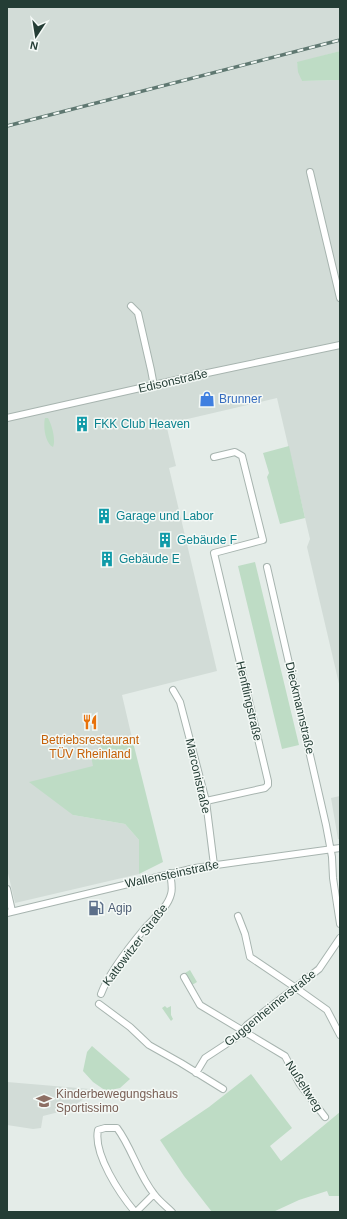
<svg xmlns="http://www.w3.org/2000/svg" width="347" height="1219" font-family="Helvetica,sans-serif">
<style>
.built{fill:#d2dcd7}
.green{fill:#bedcc5}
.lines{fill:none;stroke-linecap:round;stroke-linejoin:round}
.minor-casing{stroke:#a7b4af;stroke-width:8}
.minor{stroke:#fff;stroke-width:6}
.rail-casing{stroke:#5f7871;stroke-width:3.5}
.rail{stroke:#f4f9f6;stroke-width:2;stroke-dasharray:6;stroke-linecap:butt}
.labels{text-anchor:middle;stroke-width:3;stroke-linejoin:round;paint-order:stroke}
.street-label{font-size:12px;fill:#243d35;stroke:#f4f9f6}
.shop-label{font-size:12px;fill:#366cbe;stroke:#f4f9f6;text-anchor:start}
.culture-label{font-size:12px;fill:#0d838f;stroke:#f4f9f6;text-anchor:start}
.food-label{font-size:12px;fill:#c56008;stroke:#f4f9f6}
.service-label{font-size:12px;fill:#4e5e75;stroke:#f4f9f6;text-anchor:start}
.education-label{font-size:12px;fill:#785e54;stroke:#f4f9f6;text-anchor:start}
</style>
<rect width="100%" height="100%" fill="#e4ece8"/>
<path class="built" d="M7 7H340V51L297 63 302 81 340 80V688L307 547 310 539 277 398 166 424 176 466 169 468 217 671 122 695 132 738 100 744 102 753 94 766 73 815 125 824 139 840V874L15 903 7 869Z
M340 796V839H338L331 798Z
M7 1082 90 1089 93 1093 67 1110 43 1116 41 1128 33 1129 7 1125 8 1097Z"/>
<path class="green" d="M340 51V80L302 81 298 72 297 62Z
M45 418H48C52 425 56 440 53 447 45 443 43 426 45 418Z
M289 446 305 518 280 524 267 477 269 473 263 453Z
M255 562 299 745 282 749 238 566Z
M132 738 163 862 139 874V840L125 824 73 815 29 782 93 766 91 756 102 753 100 744Z
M190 970 197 982 192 985 185 973Z
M165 1006 167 1008 171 1006V1015L173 1019 171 1021 162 1008Z
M92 1046 130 1079 120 1088 106 1091 93 1082 83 1071 87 1052Z
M251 1074 292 1128 270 1146 281 1161 340 1112V1196H329L327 1191 299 1200 273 1212H212L184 1176 160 1140 209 1107Z"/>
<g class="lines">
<defs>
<path id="minor" d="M310 172 340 298
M131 306 138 313 151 370 154 386
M7 418 198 375 340 345
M267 567 326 825 332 857 333 878 340 924
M173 690 180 702 206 801 214 865
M206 801 265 788 268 785V781L214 553 263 540 242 456 235 452 214 457
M7 889 12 911
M7 913 195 868 340 848
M238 916 245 934 250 957 296 988 327 1010 340 1035
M184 977 200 1005 285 1056 299 1083 325 1117
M101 994C109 972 130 946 145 928 154 918 168 907 171 894 173 888 171 880 170 873
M99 1004 130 1027 149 1045 181 1063 223 1089
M196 1073 205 1058 237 1037 247 1025 319 969 340 938
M135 1212C120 1194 93 1154 98 1130L105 1128H117C132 1148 138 1174 154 1194 159 1201 166 1206 172 1212
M136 1212 154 1194"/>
</defs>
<use href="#minor" class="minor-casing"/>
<use href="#minor" class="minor"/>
<defs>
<path id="rail" d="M7 126 340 40"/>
</defs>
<use href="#rail" class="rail-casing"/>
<use href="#rail" class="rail"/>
</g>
<defs>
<symbol id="shop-bare" viewBox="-9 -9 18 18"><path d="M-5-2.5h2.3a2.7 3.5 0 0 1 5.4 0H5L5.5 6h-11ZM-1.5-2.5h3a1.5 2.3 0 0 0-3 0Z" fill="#3f7fe0" stroke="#f4f9f6" stroke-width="2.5" paint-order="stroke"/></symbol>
<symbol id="building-bare" viewBox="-9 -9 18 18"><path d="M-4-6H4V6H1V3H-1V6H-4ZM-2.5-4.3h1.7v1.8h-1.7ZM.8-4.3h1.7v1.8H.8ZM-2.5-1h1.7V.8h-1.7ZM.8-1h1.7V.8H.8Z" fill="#0f9aa8" stroke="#f4f9f6" stroke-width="2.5" paint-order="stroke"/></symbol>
<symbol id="restaurant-bare" viewBox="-9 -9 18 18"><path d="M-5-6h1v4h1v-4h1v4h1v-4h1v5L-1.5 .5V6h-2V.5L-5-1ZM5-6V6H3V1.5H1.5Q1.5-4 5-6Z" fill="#e8710a" stroke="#f4f9f6" stroke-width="2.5" paint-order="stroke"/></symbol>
<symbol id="fuel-bare" viewBox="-9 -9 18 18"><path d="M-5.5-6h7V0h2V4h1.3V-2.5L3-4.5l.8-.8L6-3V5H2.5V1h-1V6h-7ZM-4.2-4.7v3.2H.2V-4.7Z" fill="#5c6f8a" stroke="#f4f9f6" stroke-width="2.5" paint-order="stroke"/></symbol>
<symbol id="school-bare" viewBox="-9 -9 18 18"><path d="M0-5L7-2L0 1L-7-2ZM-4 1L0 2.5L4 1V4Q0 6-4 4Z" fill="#8d6e63" stroke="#f4f9f6" stroke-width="2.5" paint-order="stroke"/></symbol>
</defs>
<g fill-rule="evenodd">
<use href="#shop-bare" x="196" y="388" width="22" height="22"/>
<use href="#building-bare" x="71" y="413" width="22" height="22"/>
<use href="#building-bare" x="93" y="505" width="22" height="22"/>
<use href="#building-bare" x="154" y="529" width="22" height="22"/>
<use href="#building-bare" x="96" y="548" width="22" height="22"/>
<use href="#restaurant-bare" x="79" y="711" width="22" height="22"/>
<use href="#fuel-bare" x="85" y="897" width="22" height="22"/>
<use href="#school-bare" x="33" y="1090" width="22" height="22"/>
</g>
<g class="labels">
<g class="street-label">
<text transform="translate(173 381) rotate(-13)" y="4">Edisonstraße</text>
<text transform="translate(249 701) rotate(77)" y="4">Henftlingstraße</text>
<text transform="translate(300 708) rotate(77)" y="4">Dieckmannstraße</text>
<text transform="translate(198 776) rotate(77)" y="4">Marconistraße</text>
<text transform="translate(172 874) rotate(-12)" y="4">Wallensteinstraße</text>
<text transform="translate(135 945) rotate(-53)" y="4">Kattowitzer Straße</text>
<text transform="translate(270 1008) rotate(-39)" y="4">Guggenheimerstraße</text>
<text transform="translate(304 1086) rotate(57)" y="4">Nußeltweg</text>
</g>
<g class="shop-label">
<text x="219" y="403">Brunner</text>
</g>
<g class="culture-label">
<text x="94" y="428">FKK Club Heaven</text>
<text x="116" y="520">Garage und Labor</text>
<text x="177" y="544">Gebäude F</text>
<text x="119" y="563">Gebäude E</text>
</g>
<g class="food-label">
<text x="90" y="744">Betriebsrestaurant<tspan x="90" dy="14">TÜV Rheinland</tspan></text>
</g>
<g class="service-label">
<text x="108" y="912">Agip</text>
</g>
<g class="education-label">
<text x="56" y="1098">Kinderbewegungshaus<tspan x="56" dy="14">Sportissimo</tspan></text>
</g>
</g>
<rect width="347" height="1219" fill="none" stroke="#243d35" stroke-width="16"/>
<g transform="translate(36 36) rotate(192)" stroke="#f4f9f6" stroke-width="3" paint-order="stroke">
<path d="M0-3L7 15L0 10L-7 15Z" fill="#243d35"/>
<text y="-6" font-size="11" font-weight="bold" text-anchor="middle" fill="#243d35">N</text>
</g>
</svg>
